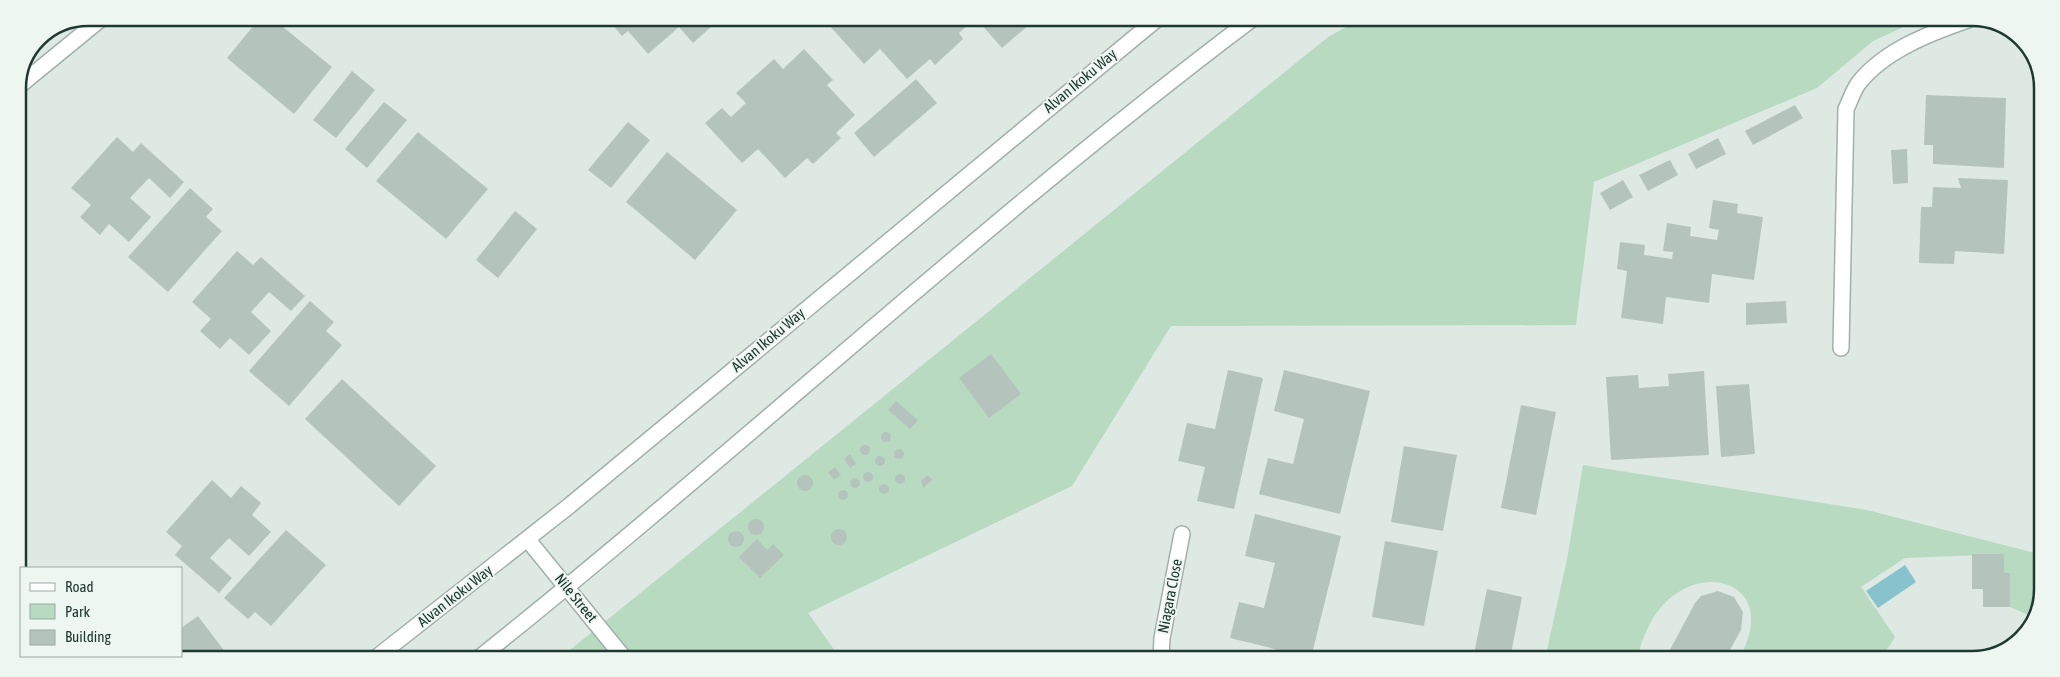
<svg xmlns="http://www.w3.org/2000/svg" width="2060" height="677" font-family="'Asap Condensed',sans-serif">
<style>
.green{fill:#b8dac1}
.water{fill:#88c2cd}
.building{fill:#b4c4bd}
.lines{fill:none;stroke-linecap:round;stroke-linejoin:round}
.minor-casing{stroke:#a1b0ab;stroke-width:18}
.minor{stroke:#fff;stroke-width:15}
.labels{text-anchor:middle;stroke-width:4;stroke-linejoin:round;paint-order:stroke}
.street-label{font-size:15px;fill:#203832;stroke:#eef6f2}
.rim{fill:none;stroke:#203832;stroke-width:2.5}
</style>
<rect width="100%" height="100%" fill="#dee9e4"/>
<path class="green" d="M1361 19 1919 20 1873 41 1817 88 1594 182 1576 325 1171 326 1072 486 808 613 840 658H560L1328 37Z
M1583 465 1867 510 2039 554 2040 607 2033 617 2010 607V573H2004L2003 554 1905 558 1861 587 1895 637 1881 659H1755L1742 653C1782 573 1680 554 1647 630 1643 638 1638 650 1639 659H1545L1567 559Z"/>
<path class="water" d="M1905 565 1916 582 1878 608 1866 591Z"/>
<path class="building" d="M260 18H272L332 67 294 114 227 58Z
M607 18H721L693 43 679 27 648 54 628 31 622 36Z
M834 18 905 19H975L959 33 963 39 935 65 930 59 907 79 880 49 864 64 828 24Z
M988 19H1036L1002 48 981 24Z
M804 49 833 80 827 85 855 115 836 133 841 138 813 164 807 158 785 178 758 149 742 163 705 123 722 108 731 117 746 103 736 93 774 59 783 69Z
M352 71 375 90 336 138 313 120Z
M916 79 937 103 874 157 854 133Z
M1926 95 2006 98 2004 168 1933 164V145H1924Z
M384 102 407 120 367 168 345 149Z
M1795 105 1803 118 1753 145 1745 131Z
M628 122 650 140 611 188 588 170Z
M418 132 488 189 446 239 376 181Z
M117 137 133 152 141 143 184 182 170 198 149 178 130 198 151 217 129 242 109 224 100 235 80 217 91 205 71 188Z
M1718 138 1726 154 1696 169 1688 154Z
M1907 149 1908 183 1893 184 1891 150Z
M667 152 737 210 695 260 626 202Z
M1670 160 1678 175 1648 191 1639 175Z
M1958 178 2008 180 2004 254 1955 251 1954 264 1919 263 1921 207H1932L1933 187 1961 188Z
M1623 180 1633 197 1610 210 1600 193Z
M190 188 213 209 206 217 222 231 168 292 128 257Z
M1713 200 1738 204 1737 213 1763 217 1754 280 1712 274 1709 303 1666 297 1663 324 1621 318 1627 271 1617 269 1620 242 1645 245 1644 255 1672 259 1673 252 1663 251 1667 223 1691 227 1690 236 1717 240 1719 230 1709 228Z
M515 211 537 229 498 278 476 260Z
M237 251 253 265 261 257 305 296 291 311 269 292 251 312 271 331 249 355 230 338 220 349 200 331 211 319 192 302Z
M310 301 334 322 326 331 342 345 289 406 249 371Z
M1786 301 1787 323 1746 325V303Z
M991 354 1021 394 989 418 959 378Z
M1228 370 1263 378 1234 509 1197 501 1205 467 1178 461 1187 423 1215 429Z
M1284 370 1370 391 1340 514 1259 494 1268 458 1293 464 1304 419 1274 411Z
M1704 371 1709 455 1611 460 1606 377 1638 375 1639 388 1669 386 1668 374Z
M342 379 436 466 399 506 305 419Z
M1749 384 1755 454 1721 457 1716 386Z
M896 401 918 420 910 429 888 410Z
M1521 405 1556 412 1536 515 1501 508Z
M881 437a5 5 0 1 1 10 0a5 5 0 1 1-10 0Z
M860 450a5 5 0 1 1 10 0a5 5 0 1 1-10 0Z
M1404 446 1457 455 1443 531 1391 522Z
M894 454a5 5 0 1 1 10 0a5 5 0 1 1-10 0Z
M850 454 856 464 850 468 844 459Z
M875 461a5 5 0 1 1 10 0a5 5 0 1 1-10 0Z
M835 467 841 475 834 480 828 472Z
M863 477a5 5 0 1 1 10 0a5 5 0 1 1-10 0Z
M895 479a5 5 0 1 1 10 0a5 5 0 1 1-10 0Z
M928 475 932 480 923 488 921 481Z
M797 483a8 8 0 1 1 16 0a8 8 0 1 1-16 0Z
M850 483a5 5 0 1 1 10 0a5 5 0 1 1-10 0Z
M212 480 231 498 241 486 261 503 252 515 271 532 249 556 229 538 210 558 232 578 219 593 175 555 182 546 166 532Z
M879 489a5 5 0 1 1 10 0a5 5 0 1 1-10 0Z
M838 495a5 5 0 1 1 10 0a5 5 0 1 1-10 0Z
M1255 514 1341 536 1311 658 1230 638 1239 602 1264 608 1275 563 1245 556Z
M748 527a8 8 0 1 1 16 0a8 8 0 1 1-16 0Z
M831 537a8 8 0 1 1 16 0a8 8 0 1 1-16 0Z
M286 530 326 565 271 626 255 612 248 619 224 598Z
M728 539a8 8 0 1 1 16 0a8 8 0 1 1-16 0Z
M757 539 767 550 773 544 784 555 760 578 739 557Z
M1385 541 1438 551 1424 626 1372 617Z
M1972 554H2004V573H2010V607H1983V589H1972Z
M1487 589 1522 597 1510 659H1473Z
M1718 591 1734 597 1743 612 1741 630 1725 659H1665L1695 603 1701 596Z
M198 616 229 657H181V628Z
M1010 654 1032 657V658H1009Z"/>
<g class="lines">
<defs>
<path id="minor" d="M19 86 102 18
M1841 348 1846 109C1850 101 1853 91 1858 84 1883 51 1930 33 1968 20
M528 540 624 658
M377 657 569 506 1157 19
M479 658C741 449 985 220 1252 19
M1161 658 1162 638 1182 534"/>
</defs>
<use href="#minor" class="minor-casing"/>
<use href="#minor" class="minor"/>
</g>
<g class="labels">
<g class="street-label">
<text transform="translate(1080 81) rotate(-40)" y="5">Alvan Ikoku Way</text>
<text transform="translate(768 340) rotate(-40)" y="5">Alvan Ikoku Way</text>
<text transform="translate(455 596) rotate(-38)" y="5">Alvan Ikoku Way</text>
<text transform="translate(1170 596) rotate(-79)" y="5">Niagara Close</text>
<text transform="translate(576 598) rotate(51)" y="5">Nile Street</text>
</g>
</g>
<path d="M0 0H2060V677H0ZM88 26H1972A62 62 0 0 1 2034 88V589A62 62 0 0 1 1972 651H88A62 62 0 0 1 26 589V88A62 62 0 0 1 88 26Z" fill="#eef6f2" fill-rule="evenodd"/>
<path class="rim" d="M88 26H1972A62 62 0 0 1 2034 88V589A62 62 0 0 1 1972 651H88A62 62 0 0 1 26 589V88A62 62 0 0 1 88 26Z"/>
<rect x="20" y="567" width="162" height="90" fill="#eef6f2" stroke="#9caaa5"/>
<rect x="30" y="583" width="25" height="8" fill="#ffffff" stroke="#9caaa5"/>
<text x="65" y="592" font-size="15" fill="#203832">Road</text>
<rect x="30" y="604" width="25" height="15" fill="#b8dac1" stroke="#9caaa5"/>
<text x="65" y="617" font-size="15" fill="#203832">Park</text>
<rect x="30" y="630" width="25" height="15" fill="#b4c4bd" stroke="#9caaa5"/>
<text x="65" y="642" font-size="15" fill="#203832">Building</text>
</svg>
